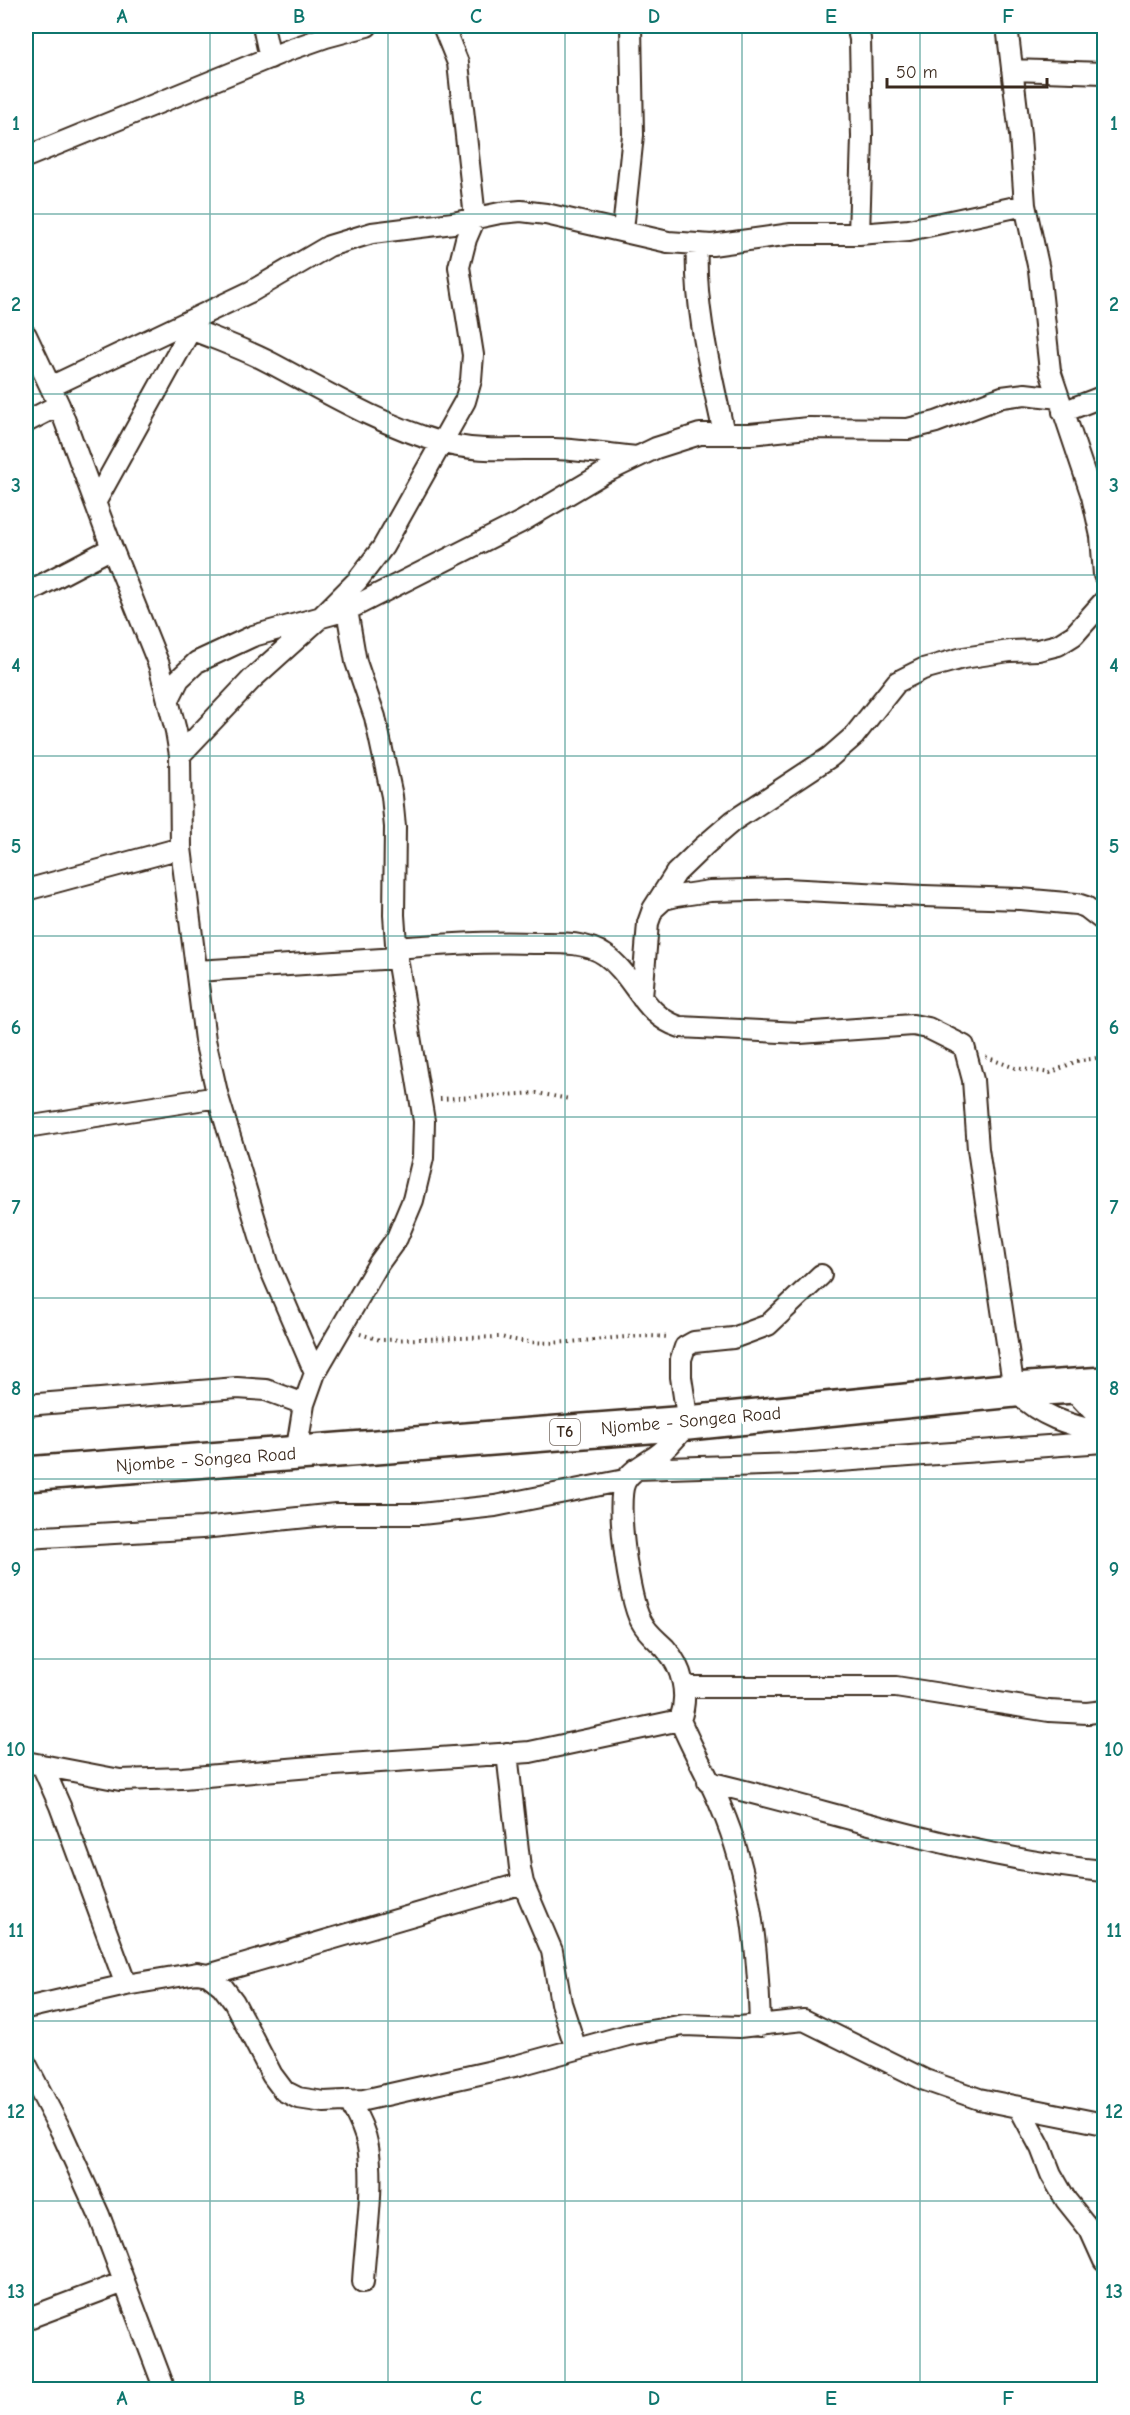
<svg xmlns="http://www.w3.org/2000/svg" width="1130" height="2415" viewBox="0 0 1130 2415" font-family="'Comic Neue',sans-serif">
<rect width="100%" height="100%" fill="#fff"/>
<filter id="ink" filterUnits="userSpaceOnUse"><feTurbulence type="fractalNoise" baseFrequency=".0167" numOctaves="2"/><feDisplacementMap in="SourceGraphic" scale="12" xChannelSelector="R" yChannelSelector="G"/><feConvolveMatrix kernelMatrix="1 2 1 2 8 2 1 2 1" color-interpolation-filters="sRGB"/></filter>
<g filter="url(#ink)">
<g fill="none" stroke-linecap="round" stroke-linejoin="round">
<defs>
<path id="minor" d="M 263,26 L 270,58
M 857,26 L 860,39 L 862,137 L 859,234
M 1007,26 L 1020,135 L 1025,205 L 1039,270 L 1050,371 L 1092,496 L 1101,536 L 1104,575
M 1012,70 L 1104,73
M 26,157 L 286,51 L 326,37 L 367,26
M 623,230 L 633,135 L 631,26
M 697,245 C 694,308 711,372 724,434
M 182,326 C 212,337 242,348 271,363 C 326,392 380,425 440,442 C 477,453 516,448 554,449 C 581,450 608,454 636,457
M 26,335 L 59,405 L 112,548 L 159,665 L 176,731 L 180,755 L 181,848 L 205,1040 L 218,1097 L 269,1266 L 315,1373
M 52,386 L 252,291 L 329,246 L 372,233 L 453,223 L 500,213 L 521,211 L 546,214 L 668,242 L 712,245 L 791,234 L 859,234 L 909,230 L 1025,205
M 1063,412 L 1104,396
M 26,422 L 59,405
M 96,501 L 191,329
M 26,593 L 112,548
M 168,701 L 179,679 L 197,662 L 253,636 L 347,610 L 521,522 L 604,473 L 656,448 L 700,434 L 750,434 L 808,428 L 908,429 L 936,422 L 1002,397 L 1025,394 L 1059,398
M 180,755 L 252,679 L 322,616 L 357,581 L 383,547 L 465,401 L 471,380 L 473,355 L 459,267 L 466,239 L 475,218 L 458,63 L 443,26
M 26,890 L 181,848
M 653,909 L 676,873 L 704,846 L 733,821 L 830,757 L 854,736 L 897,682 L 923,669 L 963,658 L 1010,651 L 1038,650 L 1058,645 L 1074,635 L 1104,601
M 396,948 C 442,944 487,941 534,943 C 557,943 585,941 605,955 C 635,976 643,1016 680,1027 L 800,1033 L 913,1025 L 928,1028 L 964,1046 L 973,1080 L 978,1149 L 1014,1390 C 1040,1417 1069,1425 1104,1433
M 197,971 L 397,958
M 642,998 L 648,923 L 653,909 L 664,899 L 676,896 L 710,891 L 785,889 L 923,896 L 1021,899 L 1077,904 L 1086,907 L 1104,921
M 26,1127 L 218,1097
M 1070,1387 L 1104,1423
M 26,1405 L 237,1388 L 266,1390 L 304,1404
M 296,1454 L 304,1404 L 315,1373 L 379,1263 L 397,1238 L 413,1200 L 423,1158 L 424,1121 L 397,958 L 394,915 L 395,827 L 392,796 L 375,717 L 356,662 L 347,610
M 636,1469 L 798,1464 L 1104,1442
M 26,1538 L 202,1528 L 336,1514 L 421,1514 L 495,1506 L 625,1480
M 684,1687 L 896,1687 L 1049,1711 L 1087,1713 L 1104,1711
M 507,1753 L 520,1868 L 523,1883 L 552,1951 L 561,2003 L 576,2049
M 26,1762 L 120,1780 L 183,1778 L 334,1765 L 530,1752 L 680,1720
M 42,1765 L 60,1806 L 126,1985
M 708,1782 C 840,1813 969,1858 1104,1871
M 208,1975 L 523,1883
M 26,2008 L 126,1985 L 197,1973 L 208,1975 L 222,1986 L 234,2002 L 272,2075 L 284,2091 L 298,2098 L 324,2102 L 364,2100 L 519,2065 L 628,2035 L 684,2025 L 739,2027 L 804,2020 L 925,2080 L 979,2099 L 1104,2124
M 760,2026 C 758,1951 751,1876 721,1807 C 709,1777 692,1750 680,1720 C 689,1695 683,1668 665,1648 C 656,1639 647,1633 641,1621 C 629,1601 615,1502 625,1482 C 631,1469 649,1462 660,1453 C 671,1445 679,1434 688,1423 L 681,1377 L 681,1359 L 685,1347 L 694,1342 L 733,1338 L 768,1325 L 821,1275
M 26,2064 L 61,2131 L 99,2215 L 165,2390
M 349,2100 C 357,2116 365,2130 368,2147 C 375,2186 365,2242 363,2282
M 1020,2109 L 1041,2148 L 1051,2174 L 1066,2200 L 1090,2230 L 1104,2261
M 26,2319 L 124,2282"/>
<path id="trunk" d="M 26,1474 L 688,1423 L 1014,1390 L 1104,1384"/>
</defs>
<use href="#minor" stroke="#3b2a1e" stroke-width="24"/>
<use href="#trunk" stroke="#3b2a1e" stroke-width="38"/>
<path stroke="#3b2a1e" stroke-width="4" stroke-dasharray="1.5 4.5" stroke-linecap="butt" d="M 986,1057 L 1015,1068 L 1050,1073 L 1077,1061 L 1104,1057
M 440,1099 L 537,1093 L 569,1099
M 360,1334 L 380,1340 L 501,1337 C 557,1352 612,1332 668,1337"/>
<use href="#minor" stroke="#fff" stroke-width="20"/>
<use href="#trunk" stroke="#fff" stroke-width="33"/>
</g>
</g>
<path fill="none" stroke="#0f766e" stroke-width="1.5" stroke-opacity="0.55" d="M 210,26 L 210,2390M 388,26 L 388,2390M 565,26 L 565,2390M 742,26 L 742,2390M 920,26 L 920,2390M 26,214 L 1104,214M 26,394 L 1104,394M 26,575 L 1104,575M 26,756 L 1104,756M 26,936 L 1104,936M 26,1117 L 1104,1117M 26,1298 L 1104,1298M 26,1479 L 1104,1479M 26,1659 L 1104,1659M 26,1840 L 1104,1840M 26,2021 L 1104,2021M 26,2201 L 1104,2201"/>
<g text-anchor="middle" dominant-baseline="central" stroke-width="6" stroke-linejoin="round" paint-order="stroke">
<rect fill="#fff" stroke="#766a62" stroke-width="1.5" x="550" y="1419" width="30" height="26" rx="4.5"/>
<g font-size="16" font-weight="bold" fill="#3b2a1e">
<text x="565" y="1432">T6</text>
</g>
<g font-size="18" fill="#3b2a1e" stroke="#fff">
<text transform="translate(691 1421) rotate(-5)">Njombe - Songea Road</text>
<text transform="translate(206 1460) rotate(-4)">Njombe - Songea Road</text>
</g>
</g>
<rect width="1130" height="2415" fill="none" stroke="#fff" stroke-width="66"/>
<path d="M887 78v9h160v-9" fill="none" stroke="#3b2a1e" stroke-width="3"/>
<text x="896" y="78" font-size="18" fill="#3b2a1e" stroke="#ffffff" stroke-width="4.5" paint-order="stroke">50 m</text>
<rect x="33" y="33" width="1064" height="2349" fill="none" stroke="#0f766e" stroke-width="2"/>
<g font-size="20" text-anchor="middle" font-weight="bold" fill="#0f766e">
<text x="122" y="23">A</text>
<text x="299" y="23">B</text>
<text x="476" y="23">C</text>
<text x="654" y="23">D</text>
<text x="831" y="23">E</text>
<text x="1008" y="23">F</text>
<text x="16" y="130">1</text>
<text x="1114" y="130">1</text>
<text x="16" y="311">2</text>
<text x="1114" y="311">2</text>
<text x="16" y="492">3</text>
<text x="1114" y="492">3</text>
<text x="16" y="672">4</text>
<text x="1114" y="672">4</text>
<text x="16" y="853">5</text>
<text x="1114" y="853">5</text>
<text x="16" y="1034">6</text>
<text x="1114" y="1034">6</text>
<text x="16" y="1214">7</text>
<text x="1114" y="1214">7</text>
<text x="16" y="1395">8</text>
<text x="1114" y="1395">8</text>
<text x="16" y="1576">9</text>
<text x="1114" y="1576">9</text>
<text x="16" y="1756">10</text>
<text x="1114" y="1756">10</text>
<text x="16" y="1937">11</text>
<text x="1114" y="1937">11</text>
<text x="16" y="2118">12</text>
<text x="1114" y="2118">12</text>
<text x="16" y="2298">13</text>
<text x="1114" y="2298">13</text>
<text x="122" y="2405">A</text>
<text x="299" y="2405">B</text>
<text x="476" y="2405">C</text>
<text x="654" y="2405">D</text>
<text x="831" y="2405">E</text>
<text x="1008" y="2405">F</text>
</g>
</svg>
